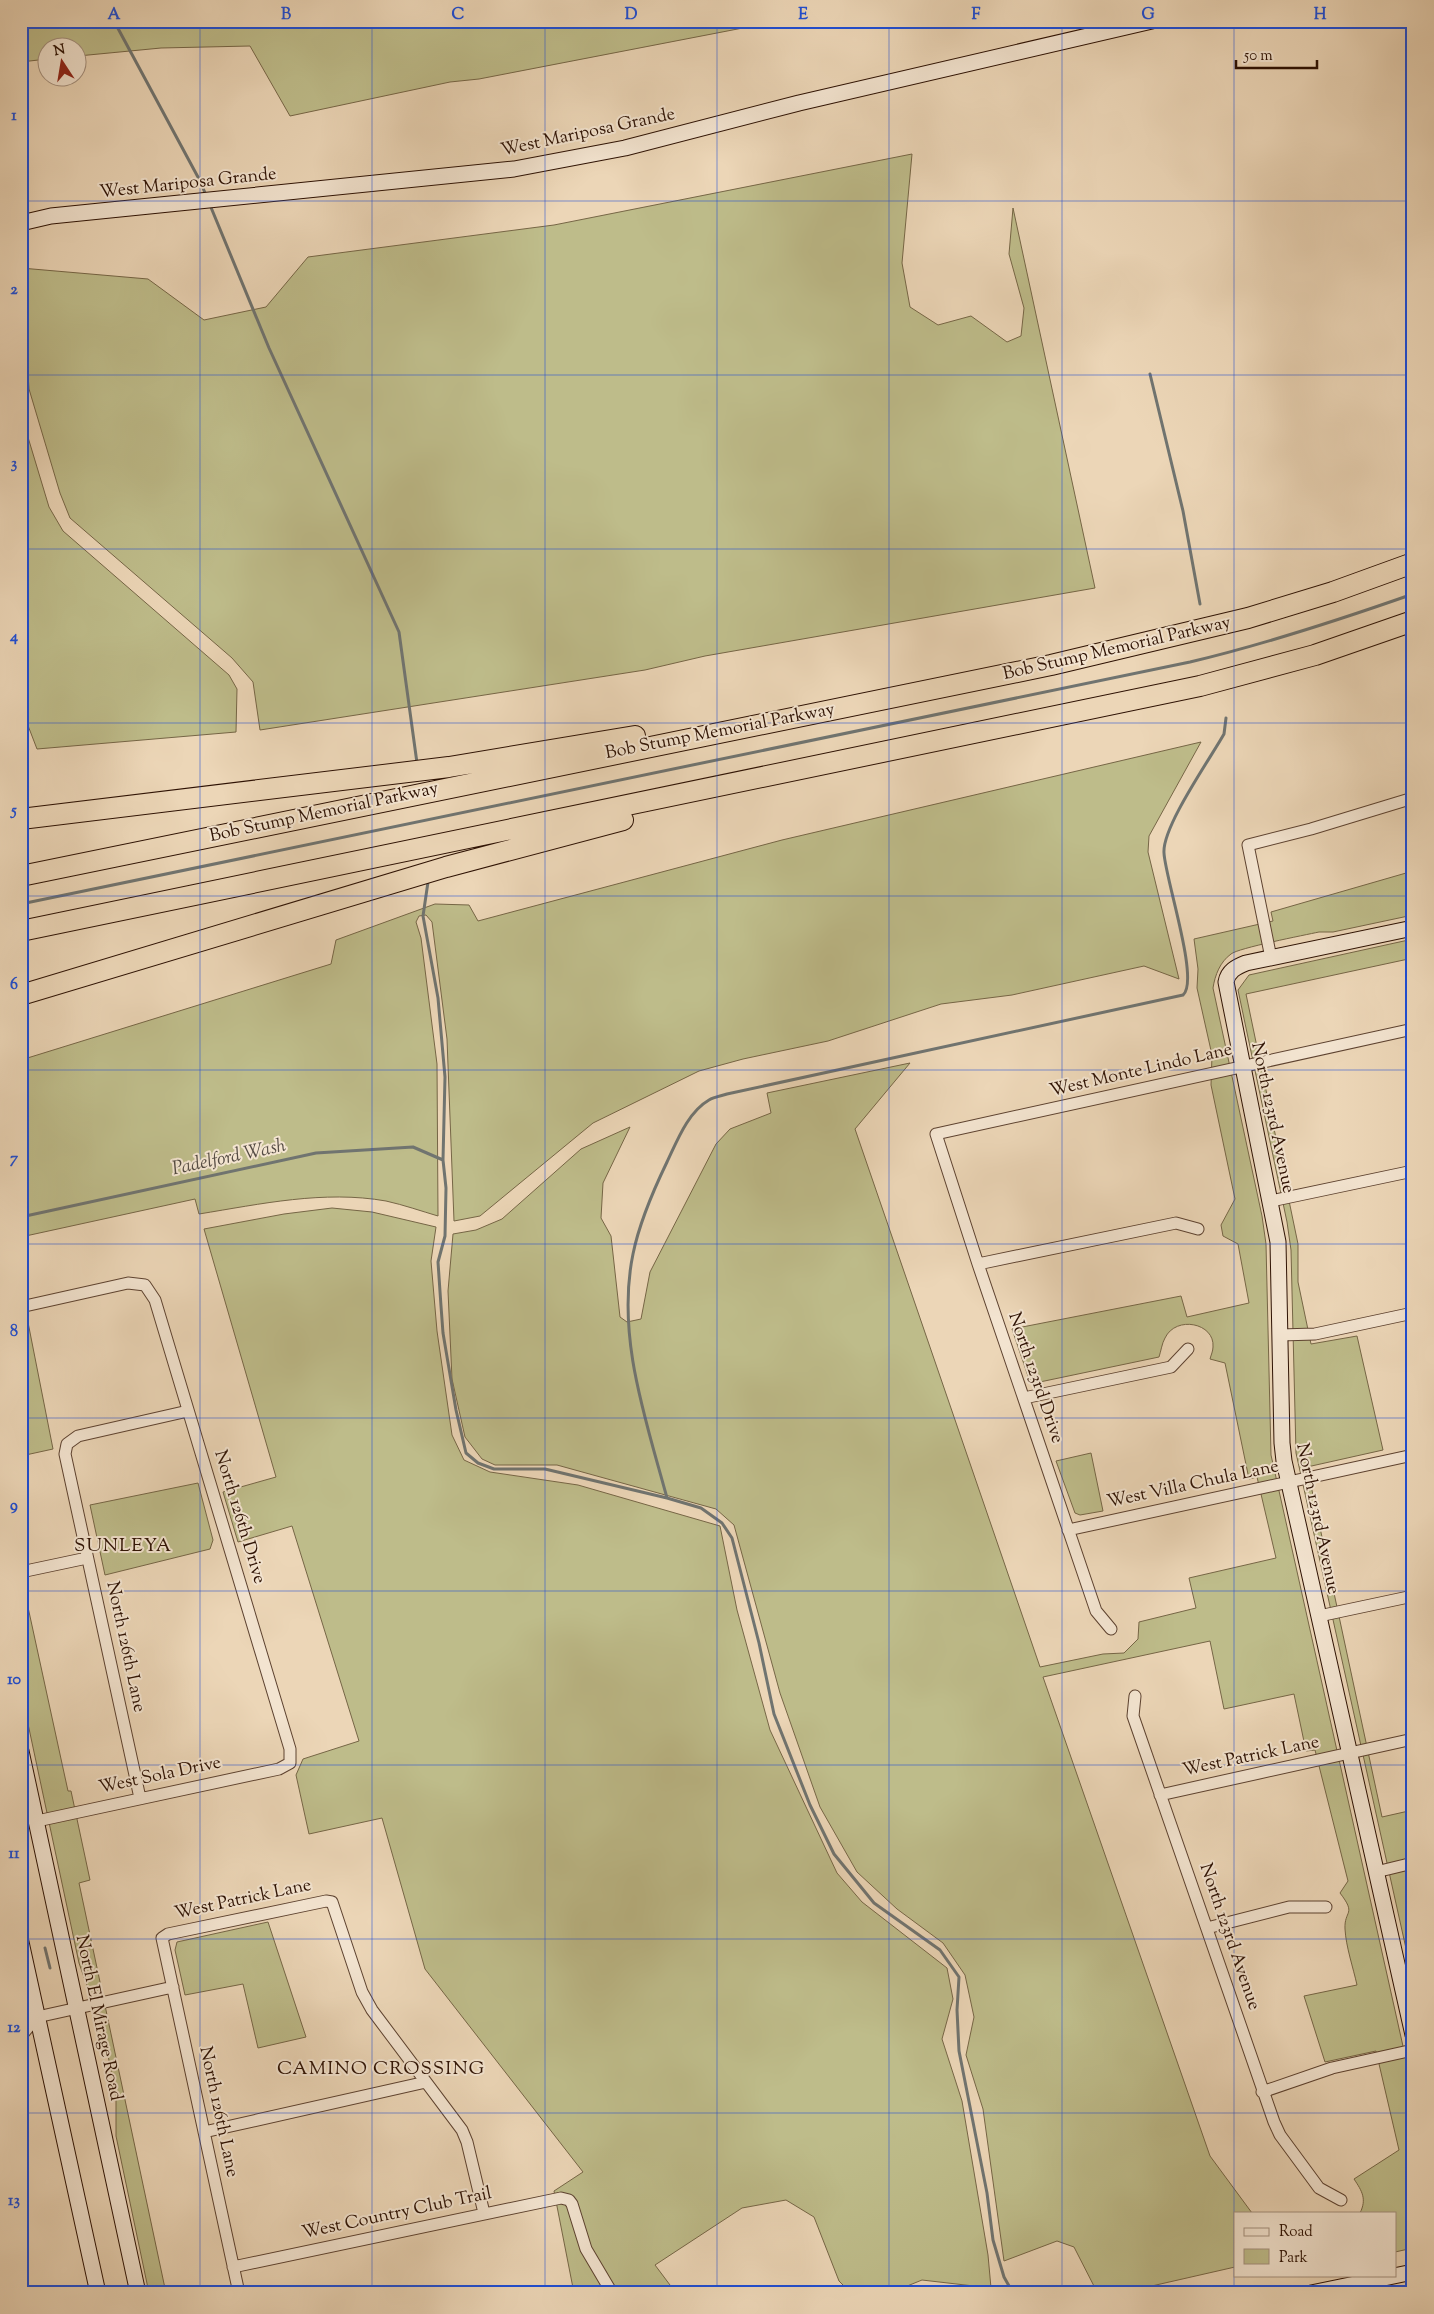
<svg xmlns="http://www.w3.org/2000/svg" width="1434" height="2314" viewBox="0 0 1434 2314" font-family="'Sorts Mill Goudy',serif">
<rect width="100%" height="100%" fill="#ecd6b7"/>
<filter id="stains"><feTurbulence type="fractalNoise" baseFrequency=".004" numOctaves="4"/><feColorMatrix values="0 0 0 0 .2 0 0 0 0 .09 0 0 0 0 .02 0 0 0 .5 -.17"/></filter>
<radialGradient id="worn" r=".72"><stop offset=".6" stop-color="#630" stop-opacity="0"/><stop offset="1" stop-color="#630" stop-opacity=".3"/></radialGradient>
<path fill="#bebc8a" stroke="#766646" d="M 21,21 L 779,21 L 479,79 L 450,82 L 290,116 L 250,46 L 161,48 L 78,56 L 78,48 L 48,48 L 47,59 L 21,62 Z
M 912,154 L 902,263 L 910,307 L 938,325 L 971,316 L 1007,342 L 1021,336 L 1024,308 L 1009,254 L 1013,208 L 1095,588 L 705,656 L 645,670 L 260,730 L 253,682 L 232,658 L 70,518 L 60,493 L 29,389 L 21,268 L 148,279 L 204,320 L 266,307 L 308,257 L 554,225 Z
M 21,414 L 49,507 L 63,531 L 229,675 L 237,689 L 236,732 L 37,749 L 22,710 L 21,701 Z
M 1201,742 L 1149,836 L 1148,852 L 1179,979 L 1144,966 L 1012,995 L 941,1004 L 828,1041 L 743,1059 L 699,1071 L 593,1123 L 480,1216 L 454,1221 L 447,1039 L 432,922 L 426,915 L 419,916 L 416,922 L 421,938 L 437,1064 L 438,1216 C 421,1211 404,1205 386,1201 C 324,1190 261,1204 199,1214 L 195,1199 L 21,1237 L 21,1060 L 331,964 L 336,940 L 435,904 L 469,905 L 478,921 L 782,840 Z
M 1413,871 L 1413,915 L 1333,932 L 1319,932 C 1305,935 1238,948 1231,954 C 1220,962 1215,975 1213,988 L 1262,1216 L 1266,1244 L 1271,1455 L 1413,2091 L 1413,2248 L 1395,2252 L 1395,2213 L 1360,2213 C 1367,2199 1362,2191 1354,2179 L 1399,2150 L 1376,2051 L 1325,2062 L 1304,1996 L 1357,1985 C 1353,1967 1346,1947 1345,1929 C 1344,1910 1357,1915 1340,1893 L 1348,1881 L 1315,1750 L 1306,1751 L 1294,1694 L 1224,1709 L 1210,1641 L 1043,1677 L 1210,2156 L 1252,2213 L 1235,2213 L 1235,2267 L 1121,2293 L 1105,2293 L 1096,2290 L 1074,2247 L 1057,2241 L 1004,2261 L 983,2109 L 966,2055 L 974,2017 L 965,1975 L 943,1943 L 897,1909 L 857,1872 L 820,1807 L 780,1693 L 734,1525 L 716,1509 L 557,1465 L 495,1465 L 482,1459 L 465,1437 L 452,1379 L 448,1291 L 453,1234 L 476,1230 L 502,1219 L 581,1149 L 630,1127 L 603,1183 L 601,1218 L 611,1236 L 620,1317 L 627,1322 L 641,1319 L 650,1272 L 716,1144 L 730,1129 L 771,1113 L 767,1093 L 910,1063 L 855,1129 L 1040,1667 L 1103,1654 L 1124,1653 L 1138,1639 L 1139,1622 L 1196,1608 L 1189,1578 L 1276,1558 L 1257,1477 L 1249,1479 L 1225,1363 L 1210,1359 C 1211,1355 1213,1351 1213,1347 C 1215,1323 1176,1315 1165,1338 C 1162,1343 1161,1351 1159,1357 L 1035,1383 L 1029,1379 L 1012,1329 L 1181,1296 L 1187,1317 L 1249,1303 L 1238,1244 L 1223,1236 L 1221,1225 L 1235,1199 L 1211,1085 L 1212,1055 L 1197,988 L 1198,969 L 1194,939 L 1273,921 L 1271,912 Z
M 1413,939 L 1413,958 L 1246,994 L 1298,1244 L 1298,1282 L 1311,1344 L 1357,1336 L 1383,1450 L 1307,1467 L 1382,1817 L 1413,1810 L 1413,1980 L 1296,1453 L 1291,1250 L 1287,1222 L 1238,990 L 1249,975 Z
M 332,1208 L 372,1212 L 436,1227 L 431,1261 L 437,1331 L 452,1435 L 464,1460 L 490,1472 L 578,1485 L 720,1526 L 737,1610 L 770,1730 L 837,1873 L 862,1902 L 947,1968 L 953,1999 L 942,2039 L 962,2101 L 988,2255 L 991,2288 L 922,2280 L 890,2293 L 851,2293 L 839,2281 L 814,2217 L 786,2200 L 742,2208 L 655,2265 L 676,2293 L 574,2293 L 554,2191 L 583,2172 L 425,1969 L 382,1818 L 309,1834 L 296,1775 L 303,1759 L 359,1741 L 292,1526 L 238,1542 L 223,1492 L 276,1477 L 204,1229 L 284,1214 Z
M 21,1297 L 23,1297 L 53,1449 L 21,1456 Z
M 1091,1453 L 1103,1511 L 1080,1515 L 1075,1513 L 1056,1461 Z
M 198,1483 L 213,1540 L 210,1549 L 105,1575 L 90,1505 Z
M 21,1575 L 68,1791 L 71,1791 L 90,1880 L 79,1883 L 166,2293 L 149,2293 L 116,2136 L 116,2095 L 103,2031 L 79,1963 L 21,1691 Z
M 268,1922 L 306,2037 L 258,2048 L 243,1984 L 185,1995 L 175,1950 L 177,1942 Z"/>
<g fill="none" stroke-linecap="round" stroke-linejoin="round">
<path stroke="#707470" stroke-width="3" d="M 114,21 L 199,179 L 206,195
M 210,205 L 269,348 L 399,632 L 417,763
M 1150,374 L 1183,511 L 1200,604
M 428,882 L 423,916 L 438,998 L 445,1077 L 443,1160 L 446,1188 L 445,1236 L 438,1262 L 441,1306 L 443,1333 L 456,1410 L 466,1453 L 478,1463 L 494,1469 L 545,1469 L 667,1498 L 701,1508 L 722,1523 L 732,1538 L 759,1643 L 774,1714 L 810,1805 L 834,1854 L 874,1903 L 940,1950 L 959,1977 L 957,2010 L 959,2051 L 987,2193 L 993,2240 L 1004,2277 L 1013,2293
M 21,904 L 1190,662 C 1266,644 1339,620 1413,594
M 21,1217 L 316,1153 L 413,1147 L 443,1160
M 667,1498 C 646,1420 616,1336 633,1254 C 639,1224 654,1189 667,1162 C 677,1141 688,1112 709,1100 C 714,1097 721,1096 727,1094 L 1183,995 C 1200,981 1165,878 1164,853 C 1162,827 1210,759 1224,734 L 1226,718
M 45,1948 L 50,1968"/>
<defs>
<path id="street" d="M 1271,958 L 1248,845 L 1311,829 L 1413,798
M 1271,1201 L 1413,1171
M 978,1264 L 1176,1223 L 1198,1229
M 21,1309 L 25,1306 L 128,1283 L 145,1285 L 155,1300 L 290,1749 L 290,1763 L 279,1769 L 37,1821
M 1280,1335 L 1315,1334 L 1413,1313
M 1024,1398 L 1171,1367 L 1188,1349
M 1068,1530 L 1413,1455
M 21,1572 L 87,1558
M 1319,1616 L 1413,1596
M 1111,1629 L 1096,1611 L 978,1264 L 936,1134 L 1413,1029
M 1135,1696 L 1133,1716 L 1274,2122 L 1280,2135 L 1319,2188 L 1341,2200
M 1160,1795 L 1413,1739
M 140,1798 L 65,1454 L 67,1444 L 78,1436 L 188,1411
M 1376,1872 L 1413,1863
M 1207,1928 L 1289,1907 L 1326,1907
M 21,2010 L 37,2017 L 173,1987
M 21,2036 L 37,2017
M 1262,2092 L 1332,2068 L 1413,2050
M 204,2132 L 426,2082
M 233,2267 L 561,2198 L 569,2200 L 572,2204 L 586,2249 L 612,2293
M 239,2293 L 162,1938 L 168,1934 L 326,1901 L 332,1902 L 362,1992 L 372,2010 L 462,2130 L 467,2142 L 484,2213"/>
<path id="secondary" d="M 21,223 L 51,216 L 514,169 L 625,148 L 799,103 L 1152,21
M 1413,928 L 1246,963 C 1236,967 1228,971 1226,982 L 1278,1242 L 1282,1443 L 1284,1461 L 1413,2035
M 21,1751 L 138,2293
M 21,1942 L 98,2293
M 1311,2293 L 1413,2272"/>
<path id="highway" d="M 21,819 L 449,767 L 635,736
M 21,876 L 1051,665 L 1248,618 L 1333,592 L 1413,563
M 21,931 L 1200,686 L 1315,655 L 1413,621
M 21,995 L 446,867 L 623,820"/>
</defs>
<use href="#street" stroke="#5d4230" stroke-width="13"/>
<use href="#secondary" stroke="#2d1103" stroke-width="17"/>
<use href="#highway" stroke="#2d1103" stroke-width="22"/>
<use href="#street" stroke="#f3e4d0" stroke-width="11"/>
<use href="#secondary" stroke="#f3e4d0" stroke-width="15"/>
<use href="#highway" stroke="#ecd6b7" stroke-width="20"/>
</g>
<path fill="none" stroke="#1d4ed8" stroke-width="1" stroke-opacity="0.55" d="M 200,21 L 200,2293M 372,21 L 372,2293M 545,21 L 545,2293M 717,21 L 717,2293M 889,21 L 889,2293M 1062,21 L 1062,2293M 1234,21 L 1234,2293M 21,201 L 1413,201M 21,375 L 1413,375M 21,549 L 1413,549M 21,723 L 1413,723M 21,896 L 1413,896M 21,1070 L 1413,1070M 21,1244 L 1413,1244M 21,1418 L 1413,1418M 21,1591 L 1413,1591M 21,1765 L 1413,1765M 21,1939 L 1413,1939M 21,2113 L 1413,2113"/>
<g text-anchor="middle" dominant-baseline="central" stroke-width="4" stroke-linejoin="round" paint-order="stroke">
<g font-size="18" fill="#2d1103" stroke="#f3e4d0">
<text transform="translate(588 133) rotate(-12)">West Mariposa Grande</text>
<text transform="translate(188 184) rotate(-6)">West Mariposa Grande</text>
<text transform="translate(1117 649) rotate(-13)">Bob Stump Memorial Parkway</text>
<text transform="translate(720 732) rotate(-11)">Bob Stump Memorial Parkway</text>
<text transform="translate(324 813) rotate(-12)">Bob Stump Memorial Parkway</text>
<text transform="translate(1141 1071) rotate(-13)">West Monte Lindo Lane</text>
<text transform="translate(1272 1118) rotate(78)">North 123rd Avenue</text>
<text transform="translate(1035 1378) rotate(71)">North 123rd Drive</text>
<text transform="translate(1193 1485) rotate(-12)">West Villa Chula Lane</text>
<text transform="translate(239 1517) rotate(73)">North 126th Drive</text>
<text transform="translate(1317 1519) rotate(78)">North 123rd Avenue</text>
<text transform="translate(125 1647) rotate(78)">North 126th Lane</text>
<text transform="translate(1251 1757) rotate(-12)">West Patrick Lane</text>
<text transform="translate(160 1776) rotate(-12)">West Sola Drive</text>
<text transform="translate(243 1900) rotate(-12)">West Patrick Lane</text>
<text transform="translate(1229 1937) rotate(71)">North 123rd Avenue</text>
<text transform="translate(98 2018) rotate(78)">North El Mirage Road</text>
<text transform="translate(218 2112) rotate(78)">North 126th Lane</text>
<text transform="translate(397 2214) rotate(-12)">West Country Club Trail</text>
</g>
<g font-size="19" font-style="italic" fill="#544b43" stroke="#f3e4d0">
<text transform="translate(229 1158) rotate(-12)">Padelford Wash</text>
</g>
<g font-size="19" letter-spacing="1" fill="#2d1103" stroke="#f3e4d0">
<text x="123" y="1546">SUNLEYA</text>
<text x="381" y="2069">CAMINO CROSSING</text>
</g>
</g>
<rect width="1434" height="2314" fill="none" stroke="#ecd6b7" stroke-width="55"/>
<rect x="1234" y="2212" width="162" height="65" fill="#f3e4d0" stroke="#a4907e"/>
<rect x="1244" y="2228" width="25" height="8" fill="#f3e4d0" stroke="#a4907e"/>
<text x="1279" y="2236" font-size="15" fill="#2d1103">Road</text>
<rect x="1244" y="2249" width="25" height="15" fill="#bebc8a" stroke="#a4907e"/>
<text x="1279" y="2262" font-size="15" fill="#2d1103">Park</text>
<g transform="translate(62 62) rotate(348)"><circle r="24" fill="#f3e4d0" stroke="#a4907e"/>
<path d="M0-4L9 19L0 12L-9 19Z" fill="#8f2418"/>
<text y="-8" font-size="14" font-weight="bold" text-anchor="middle" fill="#2d1103">N</text>
</g>
<path d="M1236 60v8h81v-8" fill="none" stroke="#2d1103" stroke-width="2.5"/>
<text x="1244" y="60" font-size="15" fill="#2d1103" stroke="#f3e4d0" stroke-width="4" paint-order="stroke">50 m</text>
<rect x="28" y="28" width="1378" height="2258" fill="none" stroke="#1d4ed8" stroke-width="2"/>
<g font-size="16" text-anchor="middle" font-weight="bold" fill="#1d4ed8">
<text x="114" y="19">A</text>
<text x="286" y="19">B</text>
<text x="458" y="19">C</text>
<text x="631" y="19">D</text>
<text x="803" y="19">E</text>
<text x="976" y="19">F</text>
<text x="1148" y="19">G</text>
<text x="1320" y="19">H</text>
<text x="14" y="120">1</text>
<text x="14" y="294">2</text>
<text x="14" y="468">3</text>
<text x="14" y="641">4</text>
<text x="14" y="815">5</text>
<text x="14" y="989">6</text>
<text x="14" y="1163">7</text>
<text x="14" y="1336">8</text>
<text x="14" y="1510">9</text>
<text x="14" y="1684">10</text>
<text x="14" y="1858">11</text>
<text x="14" y="2032">12</text>
<text x="14" y="2205">13</text>
</g>
<rect width="100%" height="100%" filter="url(#stains)"/>
<rect width="100%" height="100%" fill="url(#worn)"/>
</svg>
